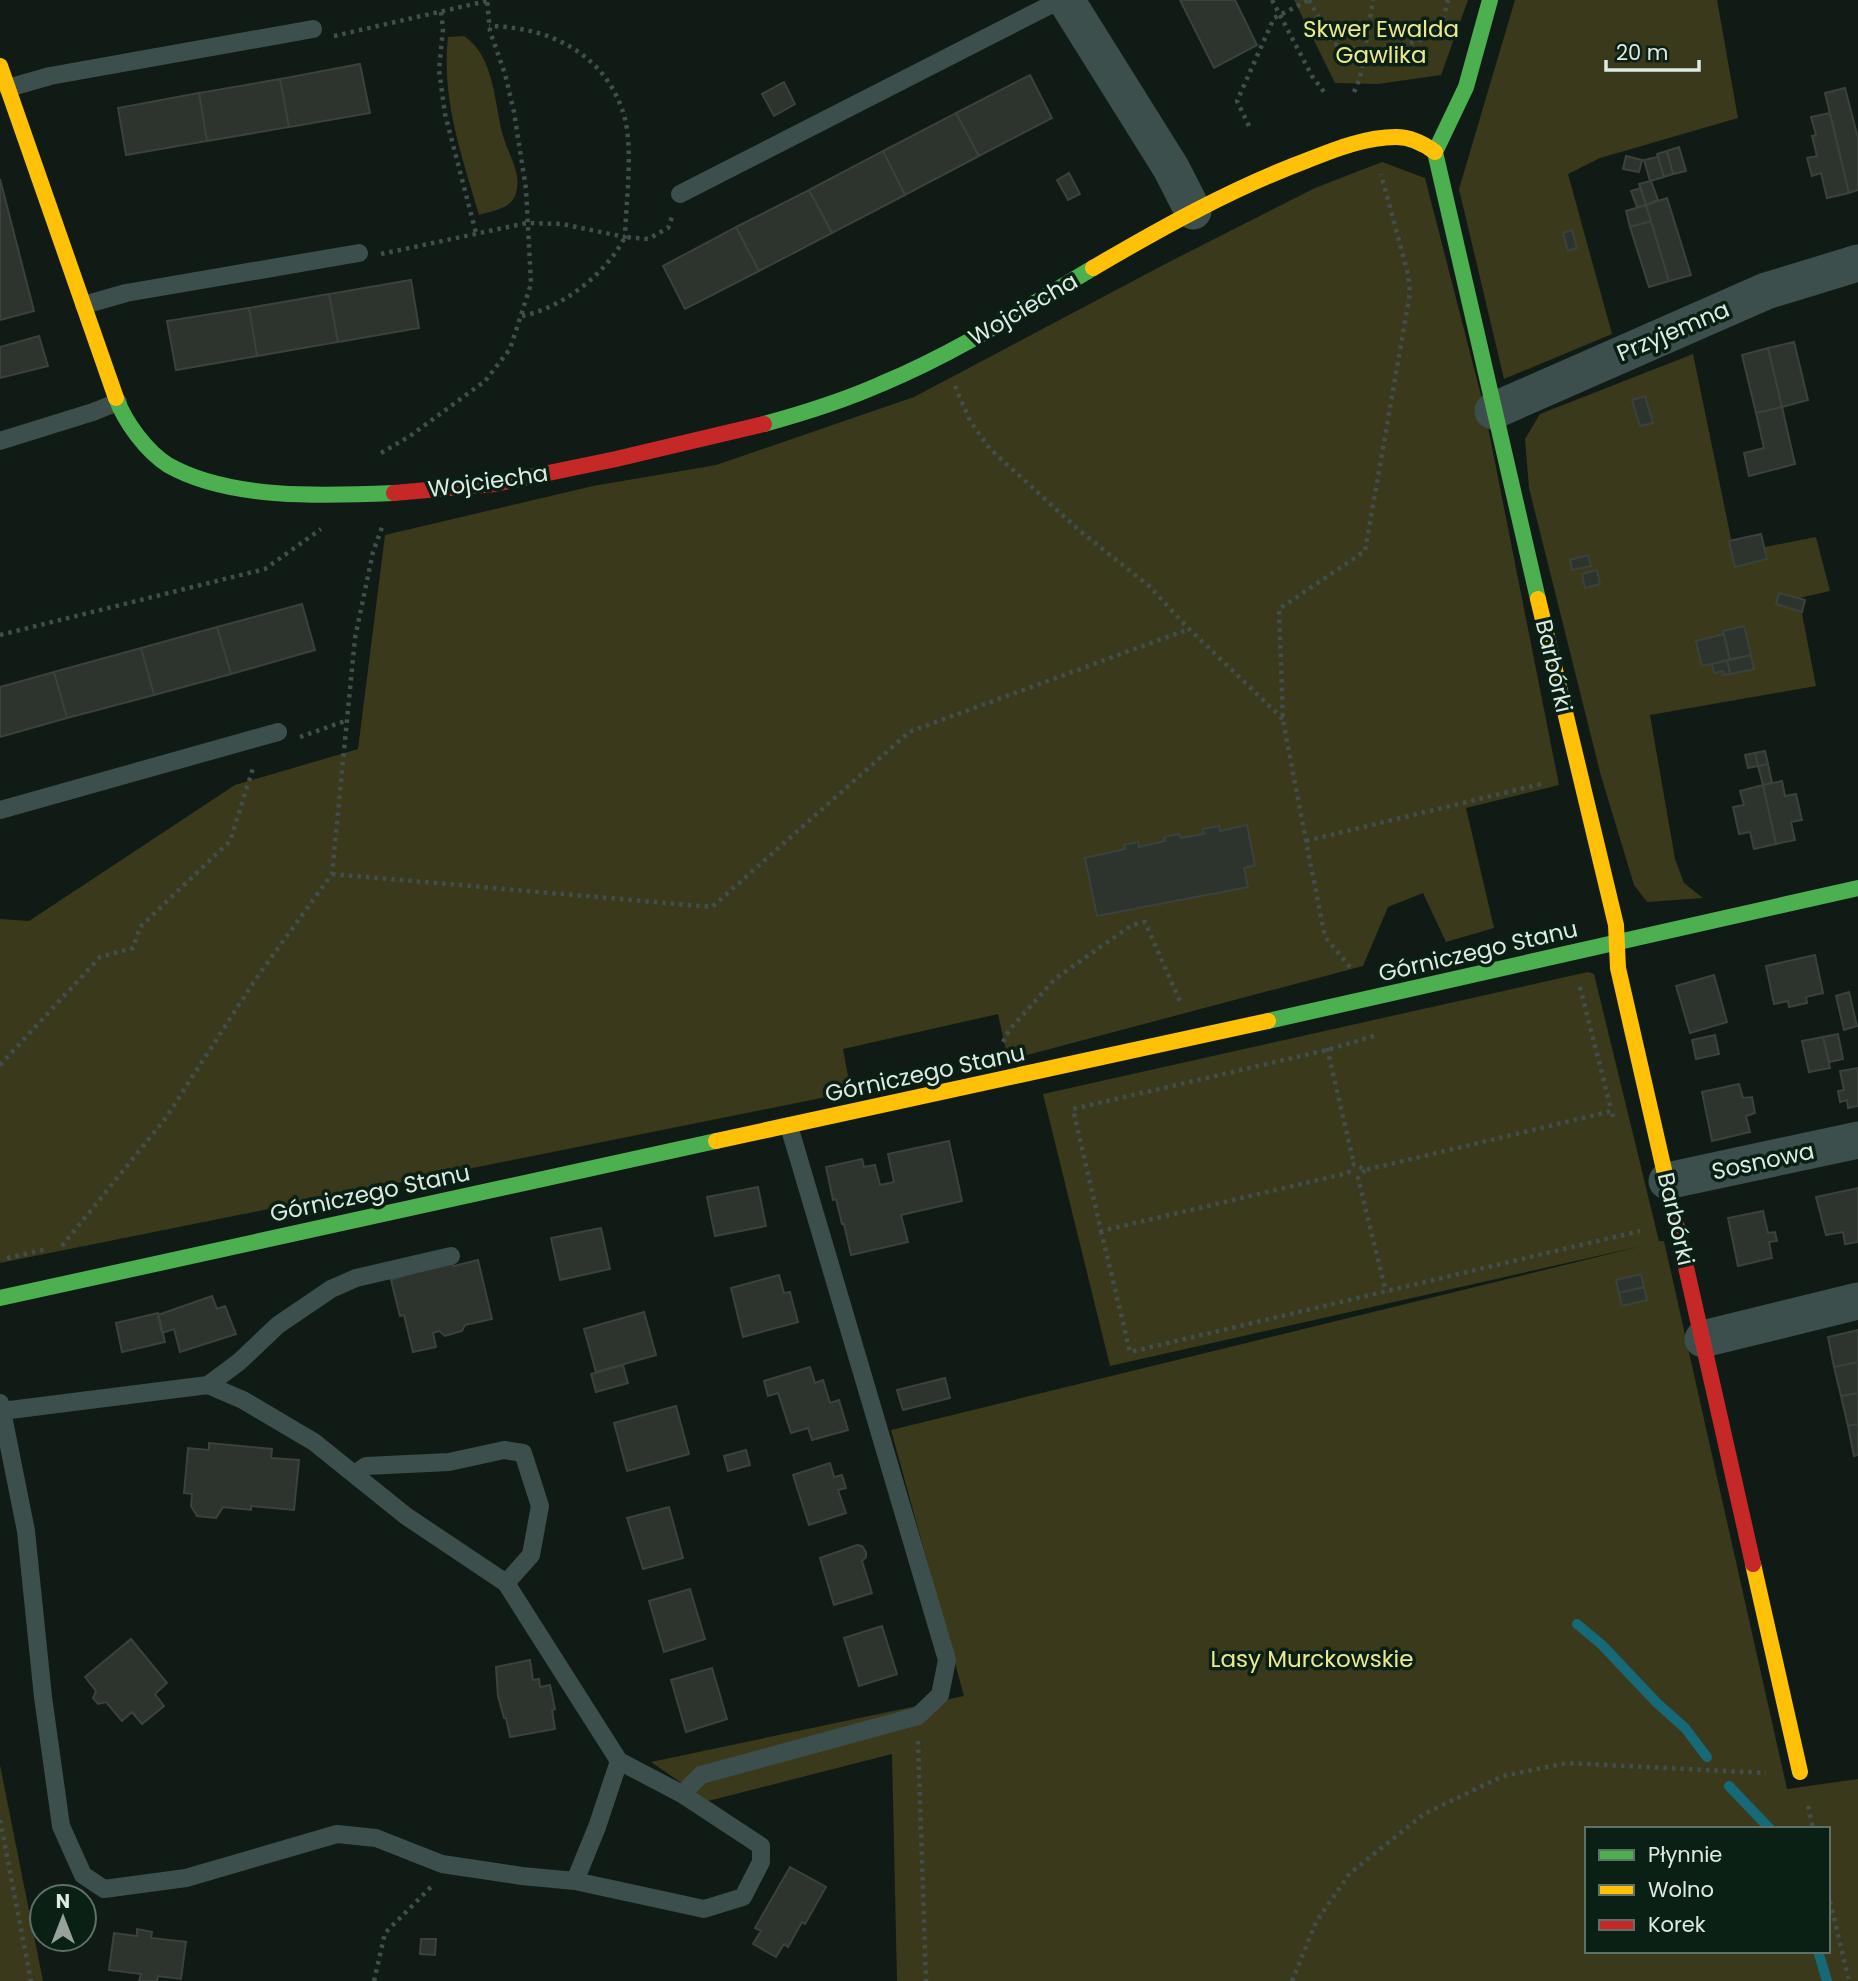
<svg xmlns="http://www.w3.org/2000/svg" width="1858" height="1981" viewBox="0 0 1858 1981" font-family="Poppins,sans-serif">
<rect width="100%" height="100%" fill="#101b15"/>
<path fill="#3a391b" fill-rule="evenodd" d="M 1294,0 L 1468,0 L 1441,75 L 1378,84 L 1335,83 Z
M 1515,0 L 1717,0 L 1738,118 L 1600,158 L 1568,174 L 1612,334 L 1504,379 L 1459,189 Z
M 464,36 C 496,57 494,107 504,139 C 510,158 523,176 515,196 C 510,209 491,211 479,215 C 462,156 441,99 448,37 Z
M 1382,162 L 1425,178 L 1484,407 L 1559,785 L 1466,808 L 1494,928 L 1446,942 L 1423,893 L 1388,907 L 1363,966 L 1008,1060 L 998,1014 L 843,1049 L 851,1092 L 0,1263 L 0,919 L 29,921 L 235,785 L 358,749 L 385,535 L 593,486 L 716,465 L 914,397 L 1169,262 L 1315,188 Z
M 1693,354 L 1734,553 L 1816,537 L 1830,591 L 1799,598 L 1816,686 L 1650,715 L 1675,859 L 1684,883 L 1703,898 L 1647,902 L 1634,885 L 1601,776 L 1529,488 L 1525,439 L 1540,414 Z
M 1588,972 L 1594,974 L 1659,1241 L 1664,1241 L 1787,1789 L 1858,1779 L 1858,1981 L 897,1981 L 892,1754 L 708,1801 L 651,1762 L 964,1696 L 891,1430 L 1642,1246 L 1110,1366 L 1043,1094 ZM 1587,1829 L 1828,1829 L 1828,1951 L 1587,1951 Z
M 0,1765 L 43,1981 L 0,1981 Z"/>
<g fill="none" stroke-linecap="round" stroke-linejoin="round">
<path stroke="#166a78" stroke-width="10" d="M 1577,1624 L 1602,1645 L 1657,1703 L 1685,1728 L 1707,1757
M 1729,1786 L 1770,1829
M 1818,1951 L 1827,1981"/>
</g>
<path fill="#2c342d" stroke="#3b423c" stroke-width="2" d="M 1180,0 L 1235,0 L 1257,45 L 1214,68 Z
M 360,64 L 370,113 L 289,127 L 280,79 Z
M 1030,75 L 1052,118 L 979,156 L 956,113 Z
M 280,79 L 289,127 L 207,141 L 199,93 Z
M 784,82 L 795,104 L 774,116 L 762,94 Z
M 1845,88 L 1858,138 L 1858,190 L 1849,193 L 1825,93 Z
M 199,93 L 207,141 L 126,155 L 118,108 Z
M 956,113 L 979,156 L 905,195 L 883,151 Z
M 1830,113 L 1849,193 L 1827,198 L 1821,173 L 1812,176 L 1807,158 L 1817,156 L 1812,136 L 1816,135 L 1811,117 Z
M 1679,147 L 1686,171 L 1673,174 L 1667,151 Z
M 883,151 L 905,195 L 832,233 L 809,190 Z
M 1667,151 L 1673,174 L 1664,177 L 1657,154 Z
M 1626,156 L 1642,160 L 1639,172 L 1623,169 Z
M 1658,157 L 1664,177 L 1650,181 L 1644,160 Z
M 1069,173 L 1080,194 L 1068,200 L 1057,180 Z
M 0,179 L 34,311 L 0,320 Z
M 1651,181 L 1658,200 L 1646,205 L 1639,184 Z
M 1641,188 L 1646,205 L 1637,207 L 1631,191 Z
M 809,190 L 832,233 L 759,271 L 736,227 Z
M 1667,198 L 1691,275 L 1669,281 L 1646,205 Z
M 1646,205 L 1651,221 L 1630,227 L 1626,211 Z
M 1651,221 L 1669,281 L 1649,287 L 1630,227 Z
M 736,227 L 759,271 L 685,309 L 663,266 Z
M 1572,230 L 1577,248 L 1568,251 L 1563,233 Z
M 411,280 L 419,328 L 338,342 L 329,294 Z
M 329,294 L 338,342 L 257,356 L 249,308 Z
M 249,308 L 257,356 L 176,370 L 167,321 Z
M 39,336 L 48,366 L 0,378 L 0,347 Z
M 1794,342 L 1808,400 L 1782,407 L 1768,348 Z
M 1768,348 L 1782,407 L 1756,413 L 1742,355 Z
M 1645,396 L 1653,423 L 1640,426 L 1632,400 Z
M 1782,407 L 1795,464 L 1749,476 L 1744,453 L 1764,448 L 1756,413 Z
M 1761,534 L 1767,559 L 1735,567 L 1729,541 Z
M 1588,555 L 1591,566 L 1572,570 L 1570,560 Z
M 1597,570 L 1600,584 L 1585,588 L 1582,574 Z
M 1779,593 L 1805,600 L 1802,612 L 1776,604 Z
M 302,604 L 315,650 L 231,674 L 217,627 Z
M 1744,626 L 1751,655 L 1730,660 L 1723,631 Z
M 217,627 L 231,674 L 154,695 L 141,648 Z
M 1724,634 L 1730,660 L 1702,666 L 1696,641 Z
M 141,648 L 154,695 L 67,718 L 54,672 Z
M 1751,655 L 1754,669 L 1730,674 L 1727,660 Z
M 1727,660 L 1730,674 L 1724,675 L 1723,671 L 1714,673 L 1712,664 Z
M 54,672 L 67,718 L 0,737 L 0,687 Z
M 1765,751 L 1768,764 L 1758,766 L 1755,753 Z
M 1755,753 L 1758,766 L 1748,768 L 1745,755 Z
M 1768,764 L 1772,783 L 1763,785 L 1758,766 Z
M 1782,781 L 1785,796 L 1796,794 L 1802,820 L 1791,822 L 1795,840 L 1776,844 L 1763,785 Z
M 1763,785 L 1776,844 L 1754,849 L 1750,832 L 1739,834 L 1733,807 L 1744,805 L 1740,791 Z
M 1247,825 L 1255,865 L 1244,868 L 1248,887 L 1097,916 L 1085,858 L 1125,849 L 1124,845 L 1138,842 L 1139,847 L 1165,841 L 1164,837 L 1179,834 L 1181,838 L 1204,834 L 1203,829 L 1219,826 L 1220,831 Z
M 1815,955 L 1823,993 L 1806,997 L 1807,1003 L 1789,1007 L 1788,1001 L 1774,1004 L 1766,966 Z
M 1714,975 L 1727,1022 L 1690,1033 L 1676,986 Z
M 1849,992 L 1857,1026 L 1844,1030 L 1836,996 Z
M 1838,1034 L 1843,1059 L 1829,1062 L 1823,1037 Z
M 1715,1035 L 1719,1054 L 1696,1059 L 1692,1040 Z
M 1823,1037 L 1830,1068 L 1809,1072 L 1802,1041 Z
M 1858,1068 L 1858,1106 L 1848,1108 L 1847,1100 L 1840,1102 L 1838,1091 L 1844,1090 L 1840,1071 Z
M 1739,1084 L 1743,1098 L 1752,1097 L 1755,1113 L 1746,1116 L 1750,1132 L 1712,1141 L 1702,1092 Z
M 949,1141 L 962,1201 L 901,1215 L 908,1242 L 851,1255 L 844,1224 L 842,1224 L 836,1199 L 833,1200 L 826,1167 L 862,1159 L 864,1167 L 875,1165 L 880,1185 L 894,1182 L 888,1154 Z
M 758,1187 L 766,1226 L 715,1236 L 707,1197 Z
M 1858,1188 L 1858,1242 L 1845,1244 L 1843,1232 L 1826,1235 L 1816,1197 Z
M 1763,1211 L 1768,1233 L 1775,1232 L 1777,1241 L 1769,1242 L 1772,1258 L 1738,1266 L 1728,1218 Z
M 601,1228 L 610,1269 L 560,1280 L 551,1238 Z
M 478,1260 L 492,1319 L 465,1325 L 462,1331 L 445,1336 L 439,1331 L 433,1333 L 436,1347 L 413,1352 L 404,1315 L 400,1316 L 391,1280 L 448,1261 L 454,1266 Z
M 1641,1274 L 1644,1287 L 1619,1293 L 1616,1280 Z
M 779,1275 L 784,1293 L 790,1292 L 798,1322 L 743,1337 L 731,1288 Z
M 1644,1287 L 1647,1300 L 1622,1306 L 1619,1293 Z
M 212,1296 L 217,1309 L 225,1306 L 236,1334 L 180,1352 L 174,1329 L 162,1333 L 158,1315 Z
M 644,1312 L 656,1355 L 596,1372 L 584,1329 Z
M 158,1313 L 165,1342 L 122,1352 L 116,1323 Z
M 1858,1330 L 1858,1362 L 1834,1367 L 1828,1337 Z
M 1858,1362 L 1858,1393 L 1841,1396 L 1834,1367 Z
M 623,1365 L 628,1383 L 596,1392 L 591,1374 Z
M 810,1367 L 815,1383 L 823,1380 L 830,1403 L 839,1400 L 848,1430 L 812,1440 L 808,1428 L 791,1433 L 778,1393 L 768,1396 L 764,1381 Z
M 945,1378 L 950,1398 L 903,1410 L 897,1390 Z
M 1858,1393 L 1858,1424 L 1848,1426 L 1841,1396 Z
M 676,1406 L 689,1454 L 627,1471 L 614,1423 Z
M 1858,1424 L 1858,1455 L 1854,1456 L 1848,1426 Z
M 209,1443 L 272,1449 L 271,1458 L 299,1460 L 294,1510 L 251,1506 L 251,1510 L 223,1507 L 216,1518 L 197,1516 L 191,1506 L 192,1494 L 184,1493 L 188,1448 L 209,1450 Z
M 746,1450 L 750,1465 L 728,1471 L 724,1456 Z
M 830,1463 L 834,1477 L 842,1475 L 846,1488 L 838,1490 L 846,1513 L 809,1525 L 793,1475 Z
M 669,1507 L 683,1558 L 643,1569 L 627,1518 Z
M 857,1545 L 862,1546 L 866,1552 L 866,1557 L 862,1561 L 872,1593 L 834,1605 L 820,1558 Z
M 690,1589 L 705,1639 L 664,1652 L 649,1601 Z
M 882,1626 L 897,1674 L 859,1686 L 844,1638 Z
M 131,1639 L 167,1683 L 155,1694 L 164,1706 L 142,1724 L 132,1712 L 122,1721 L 106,1702 L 98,1704 L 93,1698 L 96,1691 L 85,1677 Z
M 530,1660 L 533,1680 L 539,1679 L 540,1687 L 550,1685 L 555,1709 L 552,1710 L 555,1729 L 510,1737 L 506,1718 L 504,1718 L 498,1696 L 496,1667 Z
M 712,1668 L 727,1719 L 686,1732 L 671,1680 Z
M 790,1867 L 826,1887 L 805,1924 L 802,1922 L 788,1947 L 784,1944 L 776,1957 L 753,1944 L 761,1931 L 755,1928 Z
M 137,1929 L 152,1932 L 151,1938 L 186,1942 L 181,1979 L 158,1976 L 157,1981 L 139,1981 L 141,1974 L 109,1970 L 114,1933 L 137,1936 Z
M 421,1939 L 436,1939 L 435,1955 L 420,1954 Z"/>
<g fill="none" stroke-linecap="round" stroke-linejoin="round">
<path stroke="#404f4c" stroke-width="4.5" stroke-dasharray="3.5 5" stroke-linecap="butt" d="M 1272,0 L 1312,76 L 1324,92
M 1309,0 L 1333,43 C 1353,55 1418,47 1436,31 C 1444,24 1445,10 1448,0
M 441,12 L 443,29 L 439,70 L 445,114 L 476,233
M 334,36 L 487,1
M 1354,92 L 1360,78 L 1373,0
M 1249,126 L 1237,101 L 1274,18 L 1309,0
M 381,254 L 527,223 L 562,224 L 625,237 C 626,202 633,151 625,119 C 608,55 551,27 489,26
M 522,316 C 562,308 606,274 625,237 L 648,239 L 668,228 L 672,217
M 955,386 L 970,421 L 990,449 L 1080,531 L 1149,586 L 1189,629 L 1283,719
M 381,453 L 410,436 L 485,381 L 510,349 L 531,284 L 526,189 L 514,112 L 505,74 L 490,31 L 487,0
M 0,635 L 265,569 L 321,529
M 300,737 L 345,721
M 1306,841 L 1545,783
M 332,874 L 712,907 L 909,732 L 1189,629
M 1350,967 L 1325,937 L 1306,841 L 1283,720 L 1279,609 L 1365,551 L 1410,293 L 1408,274 L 1381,174
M 1580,987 L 1611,1109
M 1374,1036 L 1327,1050 L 1073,1109 L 1101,1231 L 1348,1173 L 1354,1164 L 1365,1170 L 1612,1111 L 1613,1117
M 1003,1042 L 1009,1030 L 1056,978 L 1132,925 L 1145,922 L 1181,1004
M 1327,1048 L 1354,1164
M 0,1065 L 100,957 L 133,948 L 140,927 L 230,841 L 254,765
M 1365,1170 L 1358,1178 L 1386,1292
M 1101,1231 L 1130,1352 L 1640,1231
M 62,1246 L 165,1119 L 257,977 L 332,874 L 355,638 L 373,552 L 382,527
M 7,1258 L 47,1249
M 918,1741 L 926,1981
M 1808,1806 L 1813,1829
M 0,1820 L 31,1981
M 1828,1893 L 1849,1981
M 374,1981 L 385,1933 L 434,1884
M 1292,1981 L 1316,1922 L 1350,1873 L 1424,1814 L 1503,1776 L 1567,1763 L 1766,1773"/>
<path stroke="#3c4f4d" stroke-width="18" d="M 8,88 L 50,76 L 313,29
M 680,194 L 1060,0
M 84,305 L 126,293 L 359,253
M 0,441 L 93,412 L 118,402
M 0,810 L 278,732
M 208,1385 L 239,1362 L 278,1325 L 331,1289 L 356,1278 L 451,1256
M 0,1403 L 2,1411 L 208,1385 L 243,1400 L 314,1442 L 406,1516 L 506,1583 L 619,1761 L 682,1794 L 701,1775 L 918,1716 L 940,1695 L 947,1660 L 789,1126
M 2,1411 L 26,1531 L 43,1697 L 61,1826 L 83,1875 L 104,1889 L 186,1878 L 337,1834 L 376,1838 L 442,1864 L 522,1876 L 575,1881 L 704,1909 L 743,1897 L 761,1862 L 761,1846 L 682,1794
M 355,1474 L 366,1466 L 449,1462 L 504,1450 L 523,1453 L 540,1506 L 531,1555 L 506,1583
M 575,1881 L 597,1827 L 619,1761"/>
<path stroke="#3c4f4d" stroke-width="37" d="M 1066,0 L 1171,168 L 1193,211
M 1493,411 L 1766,291 L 1858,263
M 1667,1181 L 1858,1140
M 1703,1339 L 1858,1301"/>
<path stroke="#4caf50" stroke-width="16" d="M 1490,0 L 1466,87 L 1435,152 L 1538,599
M 116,398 C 125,422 146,451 168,465 C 229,500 325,496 394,493
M 764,424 C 804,413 843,401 881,384 C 956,353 1024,309 1093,268
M 1268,1021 L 1858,888
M 0,1298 L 716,1141"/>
<path stroke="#ffc107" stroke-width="16" d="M 0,66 L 116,398
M 1093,268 C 1163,227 1233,188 1308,160 C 1336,149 1366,137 1396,137 C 1411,137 1423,143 1435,152
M 1538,599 L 1616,925 L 1618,968 L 1667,1183
M 716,1141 L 1268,1021
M 1753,1564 L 1800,1772"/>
<path stroke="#c62828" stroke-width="16" d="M 394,493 L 495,484 L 616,459 L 764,424
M 1667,1183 L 1753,1564"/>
</g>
<g text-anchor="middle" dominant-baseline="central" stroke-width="7" stroke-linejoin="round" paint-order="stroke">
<g font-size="23" fill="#eee98f" stroke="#0b2015">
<text x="1381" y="29">Skwer Ewalda<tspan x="1381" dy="26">Gawlika</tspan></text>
<text x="1312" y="1659">Lasy Murckowskie</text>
</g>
<g font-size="23" fill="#deebe3" stroke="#0b2015">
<text transform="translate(1023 309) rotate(-30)">Wojciecha</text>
<text transform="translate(1673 331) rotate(-23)">Przyjemna</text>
<text transform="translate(488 481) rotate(-8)">Wojciecha</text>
<text transform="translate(1554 666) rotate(77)">Barbórki</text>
<text transform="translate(1478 951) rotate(-13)">Górniczego Stanu</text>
<text transform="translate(925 1073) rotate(-12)">Górniczego Stanu</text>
<text transform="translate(1763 1161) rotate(-12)">Sosnowa</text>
<text transform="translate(370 1193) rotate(-12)">Górniczego Stanu</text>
<text transform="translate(1676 1219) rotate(77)">Barbórki</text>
</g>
</g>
<rect x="1585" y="1827" width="245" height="126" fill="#0b2015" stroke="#5f7167" stroke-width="2"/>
<rect x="1599" y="1850" width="35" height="10" fill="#4caf50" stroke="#5f7167" stroke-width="2"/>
<text x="1648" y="1862" font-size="21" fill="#deebe3">Płynnie</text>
<rect x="1599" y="1885" width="35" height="10" fill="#ffc107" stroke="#5f7167" stroke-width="2"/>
<text x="1648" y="1897" font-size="21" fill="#deebe3">Wolno</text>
<rect x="1599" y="1920" width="35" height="10" fill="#c62828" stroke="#5f7167" stroke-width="2"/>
<text x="1648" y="1932" font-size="21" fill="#deebe3">Korek</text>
<g transform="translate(63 1918)"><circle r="33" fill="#0b2015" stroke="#5f7167" stroke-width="2"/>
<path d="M0-5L12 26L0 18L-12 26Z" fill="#96a29b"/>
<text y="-10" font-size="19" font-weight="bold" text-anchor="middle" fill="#deebe3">N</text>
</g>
<path d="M1606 60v10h93v-10" fill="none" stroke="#deebe3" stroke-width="3.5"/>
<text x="1616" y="60" font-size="21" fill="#deebe3" stroke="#0b2015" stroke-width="5" paint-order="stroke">20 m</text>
</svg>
